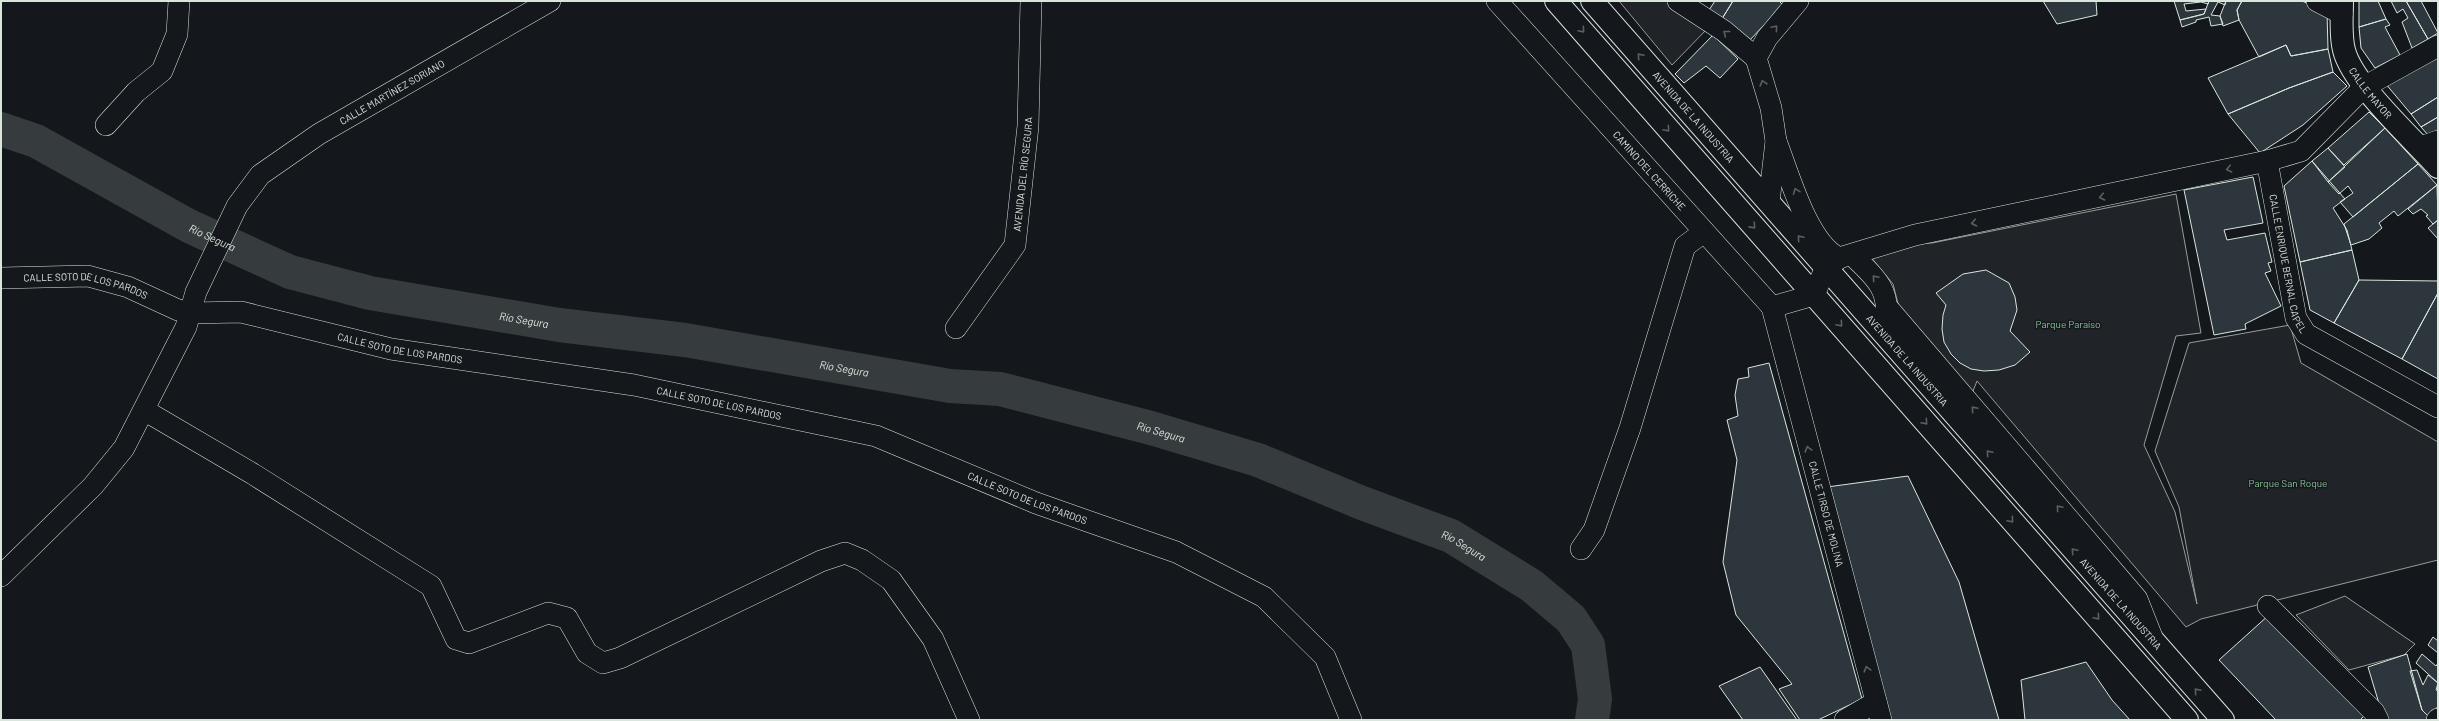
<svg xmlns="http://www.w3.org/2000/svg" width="2439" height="721" viewBox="0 0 2439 721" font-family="Barlow,sans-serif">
<rect width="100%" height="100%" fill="#14181c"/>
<path fill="#202428" stroke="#939e99" d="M 1619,1 L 1670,1 L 1709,27 L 1672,65 Z
M 2176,194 L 2201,333 L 2176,336 L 2144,445 L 2175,512 L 2197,604 L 2179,507 L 2155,451 L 2189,343 L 2290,325 L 2301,363 L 2438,442 L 2438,560 L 2201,619 L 2186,627 L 1977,381 L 1971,396 L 1901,315 L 1893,284 L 1870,256 L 1902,244 L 1932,243 Z
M 2345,596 L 2415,644 L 2404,655 L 2349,670 L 2296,615 Z"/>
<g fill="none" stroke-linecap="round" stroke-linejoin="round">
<path stroke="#363b3e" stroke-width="34" id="s1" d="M 1,129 L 36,141 L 189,226 L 290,272 L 370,293 L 559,325 L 685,340 L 950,386 L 1000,389 L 1151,428 L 1258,460 L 1362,503 L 1451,536 L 1532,586 L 1571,619 L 1588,645 L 1595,699 L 1592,720"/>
</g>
<path fill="#2c363c" stroke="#d8e6dc" d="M 1715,1 L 1733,1 L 1720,22 L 1707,13 Z
M 1733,1 L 1779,1 L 1783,5 L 1748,42 L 1720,22 Z
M 2043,1 L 2096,1 L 2097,15 L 2057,24 Z
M 2174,1 L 2209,1 L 2208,4 L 2201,2 L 2184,4 L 2186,11 L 2206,9 L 2204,14 L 2180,20 Z
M 2209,1 L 2226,1 L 2225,5 L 2218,2 L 2211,15 L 2220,16 L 2223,24 L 2211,26 L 2209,17 L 2196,20 L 2196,22 L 2182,27 L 2180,20 L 2204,14 Z
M 2226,1 L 2242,1 L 2237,10 L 2239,20 L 2223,26 L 2220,16 Z
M 2242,1 L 2302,1 L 2327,12 L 2328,49 L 2291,56 L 2286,45 L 2259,57 L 2239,20 L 2237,10 Z
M 2359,1 L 2378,1 L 2386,19 L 2359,27 Z
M 2391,1 L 2406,1 L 2428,39 L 2412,48 L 2402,22 L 2408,18 L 2403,9 L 2397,13 Z
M 2406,1 L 2421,1 L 2438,33 L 2428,39 Z
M 2386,19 L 2390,25 L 2385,27 L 2400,55 L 2375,68 L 2361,48 L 2359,27 Z
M 1713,35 L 1738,59 L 1720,78 L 1706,66 L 1684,83 L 1675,74 Z
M 2286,45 L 2291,56 L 2328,49 L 2333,72 L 2289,88 L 2228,114 L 2208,78 Z
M 2438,54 L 2438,97 L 2411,114 L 2385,83 Z
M 2333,72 L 2347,86 L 2303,125 L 2260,153 L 2228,114 L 2289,88 Z
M 2438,97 L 2438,117 L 2421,127 L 2411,114 Z
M 2369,112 L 2385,128 L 2344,165 L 2328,148 Z
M 2438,117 L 2438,132 L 2428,135 L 2421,127 Z
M 2385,128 L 2418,164 L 2353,217 L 2340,202 L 2353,193 L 2348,186 L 2339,194 L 2328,182 Z
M 2328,148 L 2345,167 L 2328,182 L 2312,161 Z
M 2312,161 L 2345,199 L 2333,208 L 2347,230 L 2352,250 L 2300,262 L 2284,186 Z
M 2418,164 L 2437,185 L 2398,216 L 2394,211 L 2379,223 L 2382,228 L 2369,239 L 2351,245 L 2344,224 Z
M 2253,177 L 2263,223 L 2224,230 L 2227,240 L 2265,233 L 2272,262 L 2268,263 L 2271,271 L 2265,273 L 2281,306 L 2245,324 L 2246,329 L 2214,335 L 2184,190 Z
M 2437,185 L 2438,220 L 2433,224 L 2426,216 L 2428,215 L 2421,209 L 2413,214 L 2408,209 Z
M 2438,220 L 2438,239 L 2428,228 Z
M 2352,250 L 2359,280 L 2334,323 L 2310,310 L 2300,262 Z
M 1986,270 L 2009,283 L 2015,297 L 2017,310 L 2010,331 L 2030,352 L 2015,365 L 1999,370 L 1984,371 L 1971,369 L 1960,363 L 1951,354 L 1944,342 L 1942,329 L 1943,315 L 1946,305 L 1936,293 L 1963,274 Z
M 2359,280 L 2438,281 L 2438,293 L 2402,359 L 2334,323 Z
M 2438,293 L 2438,379 L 2402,359 Z
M 1769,363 L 1862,699 L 1818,720 L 1800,720 L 1779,689 L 1792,684 L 1736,615 L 1723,562 L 1737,460 L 1727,420 L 1738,416 L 1735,395 L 1738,379 L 1749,377 L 1748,368 Z
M 1908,476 L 1959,582 L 1999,720 L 1888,720 L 1827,487 Z
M 2270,614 L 2366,714 L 2360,720 L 2276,720 L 2219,660 Z
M 2433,637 L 2438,641 L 2438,653 L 2428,645 Z
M 2407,654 L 2422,710 L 2430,718 L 2427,720 L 2384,720 L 2368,667 Z
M 2422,654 L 2436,666 L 2438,663 L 2438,683 L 2416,663 Z
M 2086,662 L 2112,700 L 2130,720 L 2025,720 L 2021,680 Z
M 1760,667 L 1797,720 L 1743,720 L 1719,686 Z
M 2417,670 L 2423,685 L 2428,675 L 2438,683 L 2436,690 L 2438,691 L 2438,706 L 2430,718 L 2422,710 L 2410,671 Z"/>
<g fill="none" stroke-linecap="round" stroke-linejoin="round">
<defs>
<g id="minor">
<path id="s2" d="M 1497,1 L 1772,307"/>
<path d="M 1678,1 L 1724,31 L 1756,58"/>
<path d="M 2317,1 L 2342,14"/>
<path d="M 106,125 L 136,92 L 162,71 L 177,34 L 179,1"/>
<path d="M 1776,141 C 1789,174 1807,242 1839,258 L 1915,235 L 2267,161 L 2301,151 L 2364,87 L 2438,46"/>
<path d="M 2421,147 L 2438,141"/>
<path id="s3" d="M 2267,161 L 2296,318 L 2306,334 L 2438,407"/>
<path d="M 1769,202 L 1776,141 L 1771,108 L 1756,58 L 1767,38 L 1798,1"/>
<path d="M 1852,255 C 1873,275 1892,290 1885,322"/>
<path id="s4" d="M 1,278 L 88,276 L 128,287 L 178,310 L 192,313 L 241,312 L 391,349 L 634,385 L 876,436 L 1036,503 L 1176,552 L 1264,597 L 1325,657 L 1351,720"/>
<path id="s5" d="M 1772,307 L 1881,720"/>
<path d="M 1772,307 L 1814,295 L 1826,267 L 1838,259"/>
<path d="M 1888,308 L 2137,599 L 2152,637"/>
<path id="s6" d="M 956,328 L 1015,245 L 1028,126 L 1031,1"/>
<path d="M 144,410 L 253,474 L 431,586 L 456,639 L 469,643 L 548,613 L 567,618 L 587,653 L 603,663 L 620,658 L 821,561 L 845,553 L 862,560 L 891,580 L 933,639 L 969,720"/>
<path d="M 1581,549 L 1594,530 L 1630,428 L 1685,246 L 1704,232"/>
<path id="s7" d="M 1,576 L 93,486 L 124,448 L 186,327 L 196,292 L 237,206 L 260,175 L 319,134 L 550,1"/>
<path d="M 2268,606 L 2374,712 L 2378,720"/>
<path d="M 1845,720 L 1876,702"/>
<path d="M 2437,720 L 2438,719"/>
</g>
<g id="major">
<path d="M 1556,1 L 2187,720"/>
<path id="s8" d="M 1592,1 L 2223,720"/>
<path id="s9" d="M 2342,1 C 2342,17 2340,35 2344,50 C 2352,84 2414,140 2438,167"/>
</g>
</defs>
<use href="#minor" stroke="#d8e6dc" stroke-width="22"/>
<use href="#major" stroke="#d8e6dc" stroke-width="24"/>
<use href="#minor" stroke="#14181c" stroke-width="21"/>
<use href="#major" stroke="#14181c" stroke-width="22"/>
</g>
<defs><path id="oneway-chevron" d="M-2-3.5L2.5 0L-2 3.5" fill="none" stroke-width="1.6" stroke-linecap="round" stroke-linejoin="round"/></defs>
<g stroke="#59605f">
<use href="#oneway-chevron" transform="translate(1775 28) rotate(-50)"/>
<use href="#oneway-chevron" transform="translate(1582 30) rotate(49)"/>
<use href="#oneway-chevron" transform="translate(1726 33) rotate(-142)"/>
<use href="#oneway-chevron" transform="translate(1640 56) rotate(-131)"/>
<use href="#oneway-chevron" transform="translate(1763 83) rotate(-106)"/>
<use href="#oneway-chevron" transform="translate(1667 129) rotate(49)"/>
<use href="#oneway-chevron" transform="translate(2229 169) rotate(168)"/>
<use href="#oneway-chevron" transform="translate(1796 191) rotate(-111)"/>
<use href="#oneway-chevron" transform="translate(2102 197) rotate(168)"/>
<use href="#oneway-chevron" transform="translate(1974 223) rotate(168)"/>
<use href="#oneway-chevron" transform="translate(1753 226) rotate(48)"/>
<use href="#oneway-chevron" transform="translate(1800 238) rotate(-131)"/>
<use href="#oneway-chevron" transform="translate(1875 278) rotate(-131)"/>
<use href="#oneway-chevron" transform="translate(1840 324) rotate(49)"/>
<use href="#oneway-chevron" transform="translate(1974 409) rotate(-131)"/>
<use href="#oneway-chevron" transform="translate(1925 422) rotate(49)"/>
<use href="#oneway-chevron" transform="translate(1808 449) rotate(-105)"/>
<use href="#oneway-chevron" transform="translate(1989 453) rotate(-131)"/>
<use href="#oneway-chevron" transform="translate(2059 508) rotate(-131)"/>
<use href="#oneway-chevron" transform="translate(2011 520) rotate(49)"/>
<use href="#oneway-chevron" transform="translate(2074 551) rotate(-131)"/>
<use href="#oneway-chevron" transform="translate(2097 617) rotate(49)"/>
<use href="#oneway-chevron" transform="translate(1867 669) rotate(-105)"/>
<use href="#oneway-chevron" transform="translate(2197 691) rotate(-131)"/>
</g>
<g text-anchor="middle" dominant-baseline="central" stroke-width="3" stroke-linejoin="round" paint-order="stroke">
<g font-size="10" fill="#d8e6dc" stroke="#14181c">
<text stroke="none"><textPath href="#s7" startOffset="640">CALLE MARTÍNEZ SORIANO</textPath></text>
<text stroke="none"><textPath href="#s9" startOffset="100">CALLE MAYOR</textPath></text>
<text stroke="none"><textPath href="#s8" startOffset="154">AVENIDA DE LA INDUSTRIA</textPath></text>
<text stroke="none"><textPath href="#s2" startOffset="228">CAMINO DEL CERRICHE</textPath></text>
<text stroke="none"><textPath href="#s6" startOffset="173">AVENIDA DEL RÍO SEGURA</textPath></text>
<text stroke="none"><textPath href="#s3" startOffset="105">CALLE ENRIQUE BERNAL CAPEL</textPath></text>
<text stroke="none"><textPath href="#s4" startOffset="86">CALLE SOTO DE LOS PARDOS</textPath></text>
<text stroke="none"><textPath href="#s4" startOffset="410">CALLE SOTO DE LOS PARDOS</textPath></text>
<text stroke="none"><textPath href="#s8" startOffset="478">AVENIDA DE LA INDUSTRIA</textPath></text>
<text stroke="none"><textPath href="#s4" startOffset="734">CALLE SOTO DE LOS PARDOS</textPath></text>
<text stroke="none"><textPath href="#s4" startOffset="1058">CALLE SOTO DE LOS PARDOS</textPath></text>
<text stroke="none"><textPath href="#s5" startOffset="214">CALLE TIRSO DE MOLINA</textPath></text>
<text stroke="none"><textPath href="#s8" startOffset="802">AVENIDA DE LA INDUSTRIA</textPath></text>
</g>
<g font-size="10" fill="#8ac095" stroke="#14181c">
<text x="2068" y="324">Parque Paraíso</text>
<text x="2288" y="483">Parque San Roque</text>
</g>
<g font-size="11" font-style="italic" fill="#d8e6dc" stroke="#14181c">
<text stroke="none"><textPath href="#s1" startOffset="238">Río Segura</textPath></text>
<text stroke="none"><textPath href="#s1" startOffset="562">Río Segura</textPath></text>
<text stroke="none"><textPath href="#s1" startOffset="886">Río Segura</textPath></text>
<text stroke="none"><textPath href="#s1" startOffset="1210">Río Segura</textPath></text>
<text stroke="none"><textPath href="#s1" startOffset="1534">Río Segura</textPath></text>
</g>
</g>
<rect width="2439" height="721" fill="none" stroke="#d8e6dc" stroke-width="4"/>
</svg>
